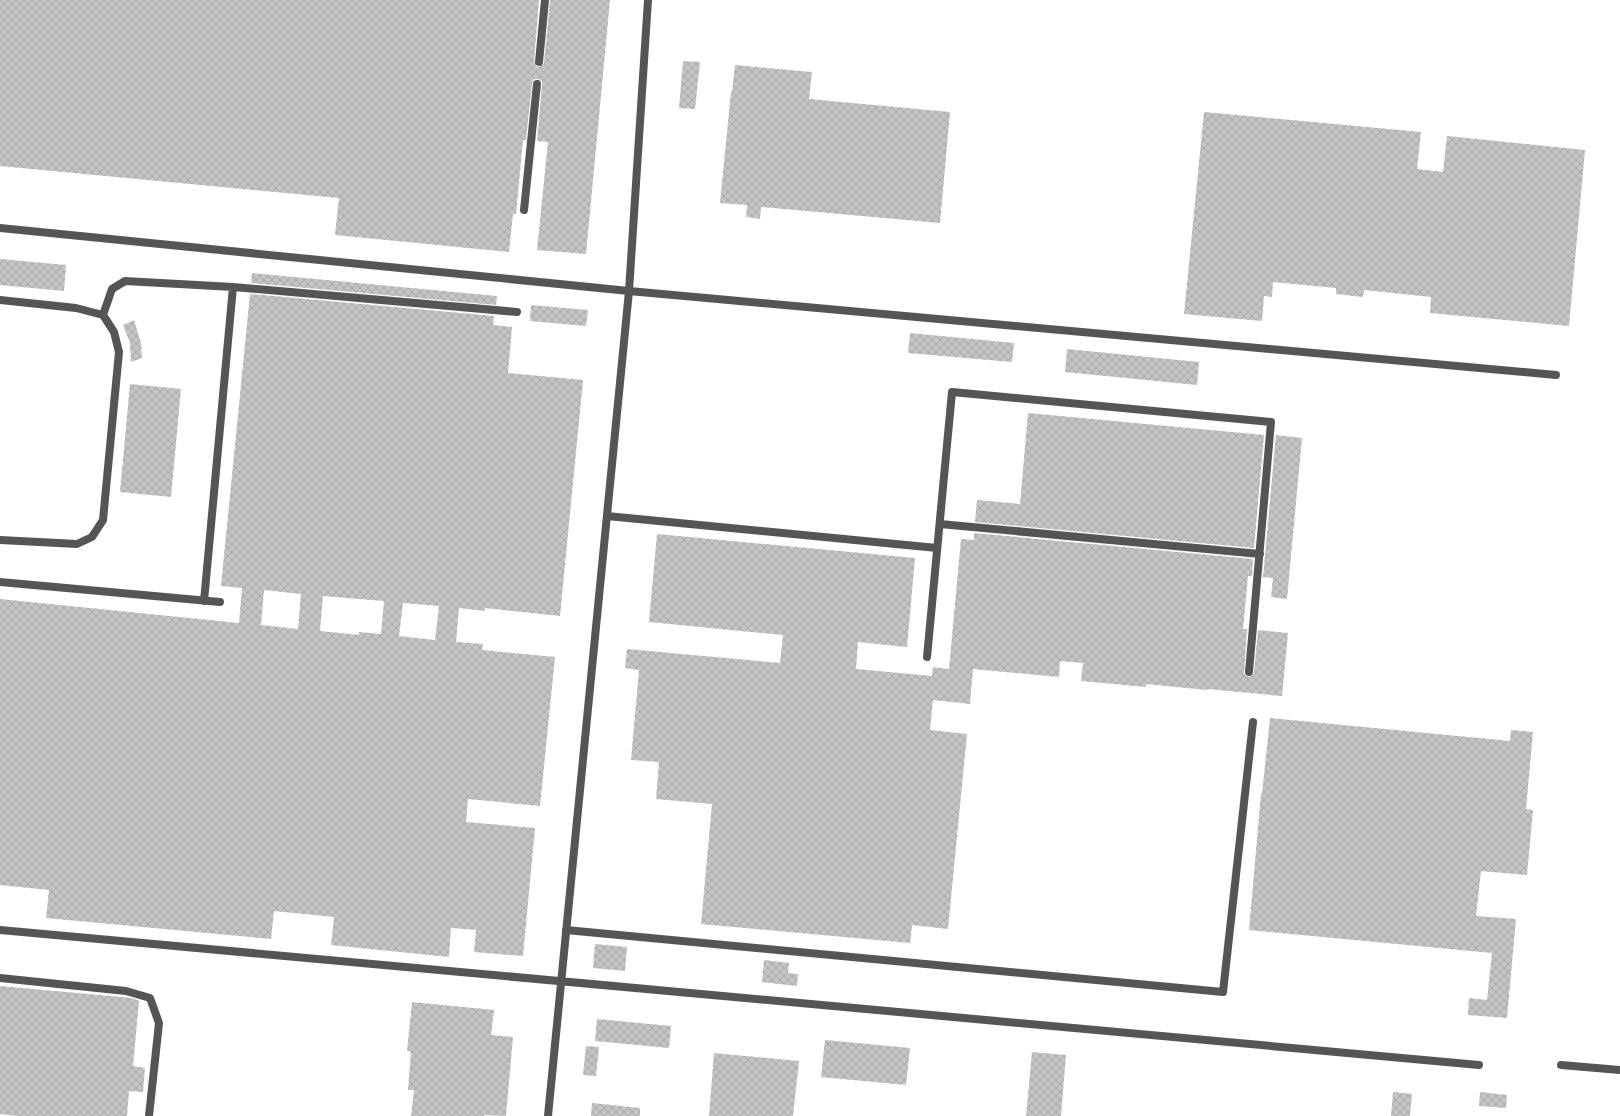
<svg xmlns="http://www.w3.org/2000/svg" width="1620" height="1116" viewBox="0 0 1620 1116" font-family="Inter,sans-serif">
<defs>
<pattern id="building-cross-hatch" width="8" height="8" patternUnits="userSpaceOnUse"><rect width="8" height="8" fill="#c4c4c4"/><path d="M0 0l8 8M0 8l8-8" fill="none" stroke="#a7a7a7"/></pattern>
</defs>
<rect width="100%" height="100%" fill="#fff"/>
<path fill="url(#building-cross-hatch)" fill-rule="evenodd" d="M 0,0 L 539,0 L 534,61 L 536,66 L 539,67 L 543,65 L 544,63 L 550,0 L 610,0 L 586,254 L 537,250 L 548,142 L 537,141 L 542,85 L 542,81 L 538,79 L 534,79 L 532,83 L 526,140 L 523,140 L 516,214 L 513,214 L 509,252 L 335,235 L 339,198 L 0,166 Z
M 683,61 L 700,62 L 695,109 L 679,108 Z
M 735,65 L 812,72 L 809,99 L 950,112 L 940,223 L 761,207 L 760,219 L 746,217 L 747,205 L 720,203 L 731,92 L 732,92 Z
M 1204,112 L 1421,132 L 1417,169 L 1443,172 L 1447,136 L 1585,150 L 1569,326 L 1430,313 L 1431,297 L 1364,290 L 1363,297 L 1336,294 L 1336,288 L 1273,282 L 1272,297 L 1264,296 L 1262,321 L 1184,314 Z
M 0,259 L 66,265 L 64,291 L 0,285 Z
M 252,273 L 497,296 L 496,305 L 251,283 Z
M 250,294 L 494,316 L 493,325 L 512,327 L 508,373 L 583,380 L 560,616 L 485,608 L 485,611 L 459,608 L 456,642 L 483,644 L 482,650 L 555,657 L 540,806 L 468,799 L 466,822 L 535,828 L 523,956 L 474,952 L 476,930 L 451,928 L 449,957 L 331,945 L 334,917 L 274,911 L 271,939 L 46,918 L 49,890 L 0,885 L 0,599 L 239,623 L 242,588 L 221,586 ZM 264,590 L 301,594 L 298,629 L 261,625 ZM 323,596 L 384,601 L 381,634 L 359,632 L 359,635 L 320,631 ZM 403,603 L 439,606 L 435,640 L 399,636 Z
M 531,305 L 588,310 L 586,326 L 530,321 Z
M 134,320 L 141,343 L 142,358 L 131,362 L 130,343 L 123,325 Z
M 910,333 L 1014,343 L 1012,362 L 908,353 Z
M 1067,349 L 1199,362 L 1197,385 L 1065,372 Z
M 130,384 L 181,389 L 171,497 L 120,492 Z
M 1028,413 L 1264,435 L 1254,548 L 975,522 L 977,500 L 1020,504 Z
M 1276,435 L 1302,438 L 1287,599 L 1271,597 L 1273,578 L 1263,577 Z
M 974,533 L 1253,559 L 1252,576 L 1248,576 L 1243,629 L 1247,629 L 1244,674 L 1249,677 L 1253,675 L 1254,673 L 1258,630 L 1288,633 L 1282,696 L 1207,689 L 1207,690 L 1146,684 L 1146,687 L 1081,681 L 1083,663 L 1060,661 L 1059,677 L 973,669 L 970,704 L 933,700 L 930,730 L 967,734 L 948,929 L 912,925 L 910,943 L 701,924 L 712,804 L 656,799 L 659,762 L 631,760 L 639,670 L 625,668 L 627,649 L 780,663 L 783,635 L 649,622 L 657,534 L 915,558 L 907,647 L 858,642 L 856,669 L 932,676 L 933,667 L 949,669 L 961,539 L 974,540 Z
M 1270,718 L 1510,741 L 1511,730 L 1533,732 L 1526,809 L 1533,810 L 1527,875 L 1481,871 L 1476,916 L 1516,919 L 1507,1018 L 1468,1015 L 1469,998 L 1487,1000 L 1492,953 L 1249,930 L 1261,794 L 1262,794 Z
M 595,944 L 627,947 L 625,971 L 593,968 Z
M 764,960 L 789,963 L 788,973 L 798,974 L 797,986 L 762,982 Z
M 0,986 L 132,998 L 139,1001 L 133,1066 L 145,1068 L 143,1092 L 129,1091 L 127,1116 L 17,1116 L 0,1114 Z
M 412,1002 L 494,1010 L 491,1035 L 513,1037 L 506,1116 L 484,1115 L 484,1116 L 411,1116 L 414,1090 L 408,1090 L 411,1052 L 407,1051 Z
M 597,1019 L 671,1026 L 669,1048 L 595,1041 Z
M 825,1040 L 910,1048 L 906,1085 L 821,1077 Z
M 586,1046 L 599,1047 L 596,1076 L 583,1075 Z
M 1032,1052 L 1066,1055 L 1061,1116 L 1026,1116 Z
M 714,1053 L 799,1061 L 793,1116 L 709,1116 Z
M 1393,1092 L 1412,1094 L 1410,1116 L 1391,1116 Z
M 1480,1092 L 1507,1095 L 1506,1108 L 1479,1106 Z
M 592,1103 L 640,1108 L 640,1116 L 591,1116 Z"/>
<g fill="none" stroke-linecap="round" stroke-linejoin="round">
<path stroke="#555" stroke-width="8" d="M 539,62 L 545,0
M 524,210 L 537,84
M 0,228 L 629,291 L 1556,375
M 0,300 L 76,308 L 103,315 L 114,332 L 119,352 L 103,520 L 92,537 L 77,544 L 0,540
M 103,315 L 112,289 L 125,281 L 233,287 L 517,312
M 607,516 L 937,548
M 940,524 L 1260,554
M 0,582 L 220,602
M 204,601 L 233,287
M 927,657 L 952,392 L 1271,422 L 1249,672
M 0,930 L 1479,1065
M 566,930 L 1223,992 L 1253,722
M 0,978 L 126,991 L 150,998 L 159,1023 L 149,1116
M 1561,1065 L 1620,1070
M 548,1116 L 629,291 L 648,0"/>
</g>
</svg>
